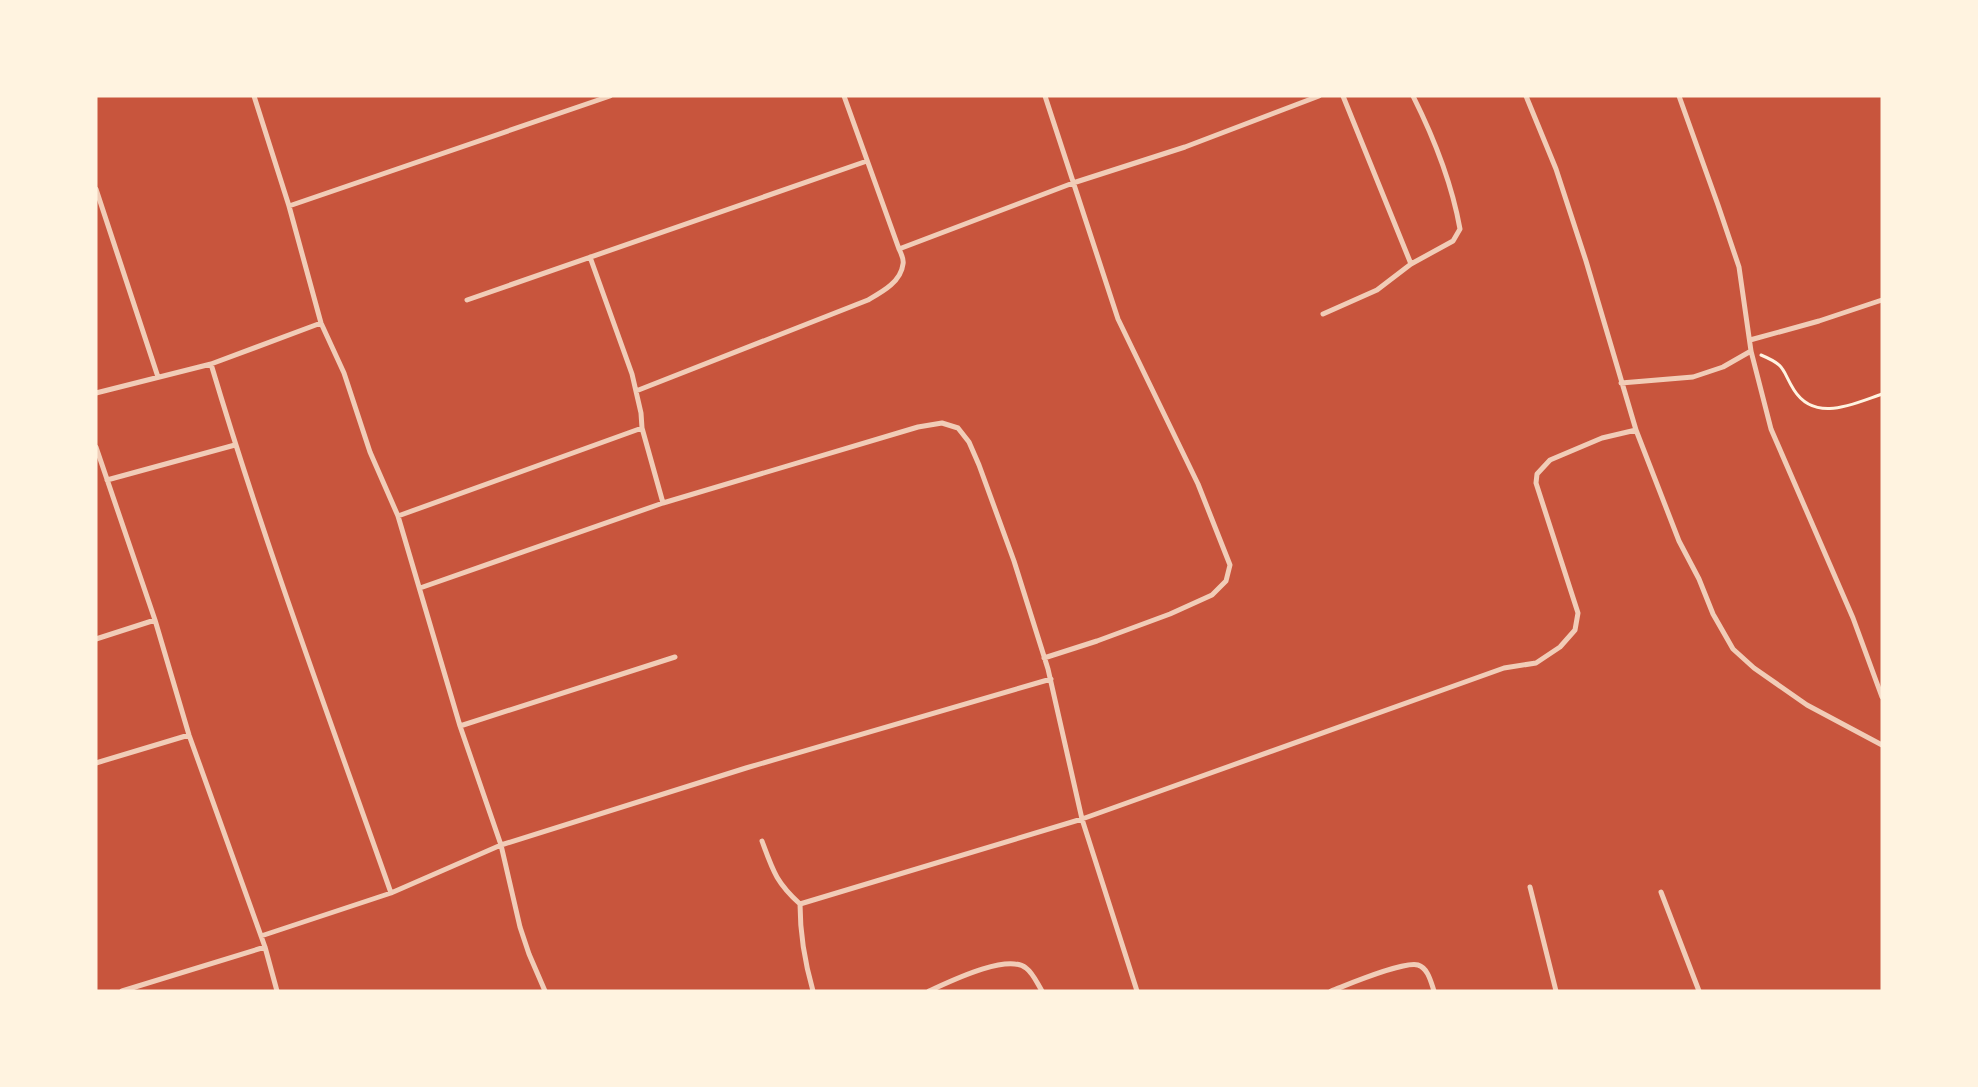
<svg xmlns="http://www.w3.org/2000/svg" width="1978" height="1087" viewBox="0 0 1978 1087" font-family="'Alegreya Sans',sans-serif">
<rect width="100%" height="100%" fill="#c8553d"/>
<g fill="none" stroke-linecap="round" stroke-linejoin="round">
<path stroke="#fff3e0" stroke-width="3" d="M 1761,355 C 1787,366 1781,369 1794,390 C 1815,423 1853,404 1882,394"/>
<path stroke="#f1ccb7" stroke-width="5" d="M 254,96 L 289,206 L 321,323 L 344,373 L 370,452 L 398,516 L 460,726 L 501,845 L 520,927 L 529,954 L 545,991
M 1343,96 L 1411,264
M 1526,96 L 1556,169 L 1586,261 L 1636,430
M 1679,96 L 1718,205 L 1739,267 L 1751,351 L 1771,429 L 1853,618 L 1882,697
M 96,189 L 158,377
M 289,206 L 610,96
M 899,249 L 1073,183 L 1185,147 L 1319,96
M 590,257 L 632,374 L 641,413 L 642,428 L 663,503
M 467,300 L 867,161
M 1323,314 L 1377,290 L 1411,264 L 1453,241 L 1460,229 C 1452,184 1434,138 1413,96
M 1750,340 L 1819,321 L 1882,300
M 211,364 C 264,542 329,717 391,893
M 1621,383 L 1693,377 L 1723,367 L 1751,351
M 636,391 L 868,300 C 882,292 901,282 903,264 C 904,260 901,253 899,249 L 844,96
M 96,393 L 211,364 L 321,323
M 96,447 L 155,620 L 189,735 L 265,947 L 277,991
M 107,480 L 235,445
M 398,516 L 642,428
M 420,588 L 663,503 L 918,427 L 942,423 L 958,428 L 969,442 L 979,465 L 1014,561 L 1048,669 L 1082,819 L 1137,991
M 96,639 L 155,620
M 1044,658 L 1097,641 L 1170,614 L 1212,595 L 1226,581 L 1230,565 L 1198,484 L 1118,319 L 1045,96
M 460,726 L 675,657
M 96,763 L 189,735
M 762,841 C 773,871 776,882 800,904 L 1082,819 L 1504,668 L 1536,663 L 1560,647 L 1575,630 L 1578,613 L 1536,483 L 1537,474 L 1550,460 L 1602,438 L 1636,430 L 1679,541 L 1699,579 L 1713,614 L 1733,649 L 1754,668 L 1807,705 L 1882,745
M 1530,887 L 1556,991
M 1661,892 L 1699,991
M 800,904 C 800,933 805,963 813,991
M 261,936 L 391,893 L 501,845 L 746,768 L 1051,679
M 122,991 L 265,947
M 929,991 C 949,982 1007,953 1026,968 C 1033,973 1037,983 1042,991
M 1331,991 C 1347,985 1403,961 1418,965 C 1428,968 1431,982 1434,991"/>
</g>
<rect width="1978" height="1087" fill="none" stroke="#fff3e0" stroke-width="195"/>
</svg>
